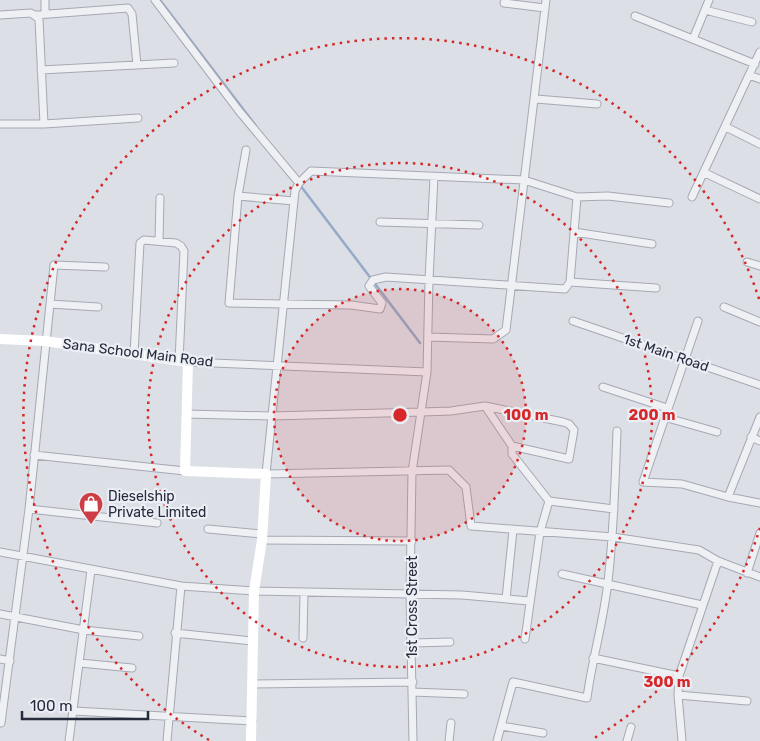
<svg xmlns="http://www.w3.org/2000/svg" width="760" height="741" viewBox="0 0 760 741" font-family="Rubik,sans-serif">
<rect width="100%" height="100%" fill="#dcdfe6"/>
<g fill="none" stroke-linecap="round" stroke-linejoin="round">
<path stroke="#96a9c7" stroke-width="2.5" d="M 160,0 L 256,126
M 300,185 L 420,343"/>
<defs>
<path id="street" d="M 45,0 L 45,14
M 155,0 L 239,111 L 299,183
M 504,3 L 545,8
M 705,10 L 752,22
M 0,15 L 31,13 L 39,19 L 44,124
M 36,15 L 128,8 L 132,14 L 137,65
M 635,16 L 755,64
M 693,39 L 709,0
M 41,70 L 174,63
M 749,75 L 760,52
M 536,99 L 597,104
M 0,124 L 44,124 L 138,118
M 726,127 L 760,144
M 705,173 L 760,199
M 238,196 L 246,150
M 692,197 L 749,75 L 760,79
M 294,201 L 238,196 L 229,303 L 351,305 L 380,309 L 382,303 L 369,286 L 373,280 L 386,277 L 565,289 L 570,282 L 577,197
M 669,203 L 608,196 L 577,197 L 524,180 L 311,171 L 299,183 L 295,191 L 266,474 L 449,470 L 466,487 L 471,526 L 613,537 L 699,550 L 718,561 L 760,577
M 380,222 L 479,225
M 574,232 L 652,244
M 159,241 L 160,198
M 747,262 L 760,266
M 570,282 L 656,288
M 50,304 L 98,307
M 724,307 L 760,322
M 573,321 L 760,385
M 698,321 L 643,482 L 682,484 L 728,497
M 428,337 L 493,339 L 506,330 L 546,0
M 134,354 L 140,243 L 144,240 L 176,243 L 181,246 L 184,251 L 179,361
M 188,362 L 427,372
M 603,387 L 667,408
M 485,406 L 512,446 L 512,454 L 549,501 L 614,509
M 186,414 L 271,416 L 422,412 L 451,411 L 485,406 L 563,422 L 569,424 L 574,430 L 569,459 L 512,446
M 664,417 L 717,432
M 760,417 L 728,497 L 760,503
M 751,437 L 760,441
M 34,455 L 185,471
M 29,509 L 157,523
M 208,529 L 262,534
M 262,540 L 412,541
M 0,552 L 181,586 L 254,591 L 462,595 L 529,601
M 747,573 L 760,533
M 562,574 L 702,605
M 506,599 L 513,530
M 0,614 L 84,630 L 139,636
M 175,633 L 252,641
M 303,638 L 304,592
M 525,639 L 540,532 L 549,501
M 412,643 L 450,642
M 593,658 L 679,676
M 0,659 L 10,661
M 80,663 L 132,668
M 253,684 L 413,682
M 412,692 L 464,694
M 678,695 L 747,701
M 74,711 L 252,721
M 1,723 L 29,509 L 54,265 L 105,267
M 501,726 L 543,733
M 69,741 L 91,570
M 167,741 L 181,586
M 413,741 L 410,594 L 412,472 L 427,372 L 429,280 L 434,177
M 449,741 L 451,723
M 497,741 L 513,682 L 587,698 C 592,659 604,620 608,581 C 614,531 615,481 617,431
M 627,741 L 631,727
M 682,741 L 678,695 L 679,676 L 718,561"/>
</defs>
<use href="#street" stroke="#a5a9b3" stroke-width="9"/>
<use href="#street" stroke="#eef0f4" stroke-width="7"/>
<path stroke="#fff" stroke-width="10" d="M 0,339 L 45,341 L 188,362 L 185,471 L 266,474 L 262,540 L 254,591 L 251,741"/>
</g>
<circle cx="400" cy="415" r="126" fill="#d62828" fill-opacity=".12"/>
<g fill="none" stroke="#d62828" stroke-width="2.5" stroke-dasharray="2.5 5">
<circle cx="400" cy="415" r="126"/>
<circle cx="400" cy="415" r="252"/>
<path d="M760 528A377 377 0 0 1 591 740M209 740A377 377 0 1 1 760 302"/>
</g>
<defs>
<symbol id="shop-pin" viewBox="-11 -11 22 30"><path d="M0 17L-7.5 6A9.5 9.5 0 1 1 7.5 6Z" fill="#ce3e47" stroke="#ebeef4"/><path d="M-5-2.5h2.3a2.7 3.5 0 0 1 5.4 0H5L5.5 6h-11ZM-1.5-2.5h3a1.5 2.3 0 0 0-3 0Z" fill="#fff"/></symbol>
</defs>
<g fill-rule="evenodd">
<use href="#shop-pin" x="77" y="490" width="28" height="38"/>
</g>
<g text-anchor="middle" dominant-baseline="central" stroke-width="4.5" stroke-linejoin="round" paint-order="stroke">
<g font-size="14" fill="#262c3c" stroke="#ebeef4">
<text transform="translate(138 353) rotate(7)">Sana School Main Road</text>
<text transform="translate(666 353) rotate(19)">1st Main Road</text>
<text transform="translate(412 607) rotate(-90)">1st Cross Street</text>
</g>
<g font-size="14" fill="#262c3c" stroke="#ebeef4" text-anchor="start">
<text x="108" y="496">Dieselship<tspan x="108" dy="16">Private Limited</tspan></text>
</g>
</g>
<circle cx="400" cy="415" r="8" fill="#d62828" stroke="#ebeef4" stroke-width="2.5"/>
<g font-size="15" text-anchor="middle" font-weight="bold" fill="#d62828" stroke="#ebeef4" stroke-width="4.5" stroke-linejoin="round" paint-order="stroke">
<text x="526" y="420">100 m</text>
<text x="652" y="420">200 m</text>
<text x="667" y="687">300 m</text>
</g>
<path d="M22 711v8h126v-8" fill="none" stroke="#262c3c" stroke-width="2.5"/>
<text x="30" y="711" font-size="15" fill="#262c3c" stroke="#ebeef4" stroke-width="4" paint-order="stroke">100 m</text>
</svg>
